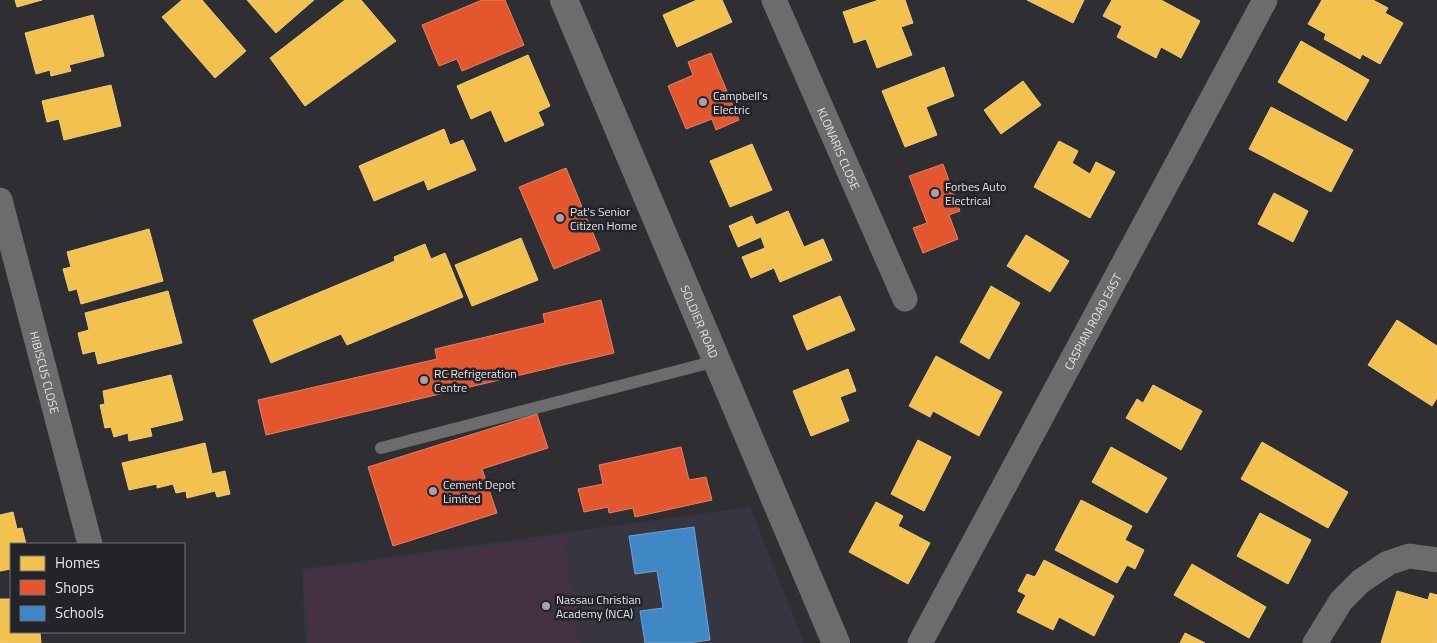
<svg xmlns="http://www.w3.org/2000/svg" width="1437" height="643" viewBox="0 0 1437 643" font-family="'Titillium Web',sans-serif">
<rect width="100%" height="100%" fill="#2e2e33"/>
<path fill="#363541" d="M 750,507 L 804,643 L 305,643 L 302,569 Z"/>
<path fill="#443244" d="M 564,536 L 580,643 L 308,643 L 304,571 Z"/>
<path fill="#f2c14e" stroke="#eecb7c" d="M 15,0 L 42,0 L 17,7 Z
M 182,0 L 202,0 L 246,51 L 215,78 L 162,17 Z
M 247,0 L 314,0 L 276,33 Z
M 345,0 L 361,0 L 396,41 L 305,106 L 270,58 Z
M 697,0 L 722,0 L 732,22 L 677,47 L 663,15 Z
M 879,0 L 905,0 L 913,23 L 901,27 L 912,55 L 877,68 L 866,39 L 854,43 L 843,12 Z
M 1027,0 L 1084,0 L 1073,23 Z
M 1112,0 L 1161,0 L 1200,21 L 1181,58 L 1161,47 L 1156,58 L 1117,37 L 1122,26 L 1103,16 Z
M 1322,0 L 1373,0 L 1388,8 L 1385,13 L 1403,23 L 1380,64 L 1362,54 L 1360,59 L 1324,39 L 1326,34 L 1308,24 Z
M 93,15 L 104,56 L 69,65 L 71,71 L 51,76 L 50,70 L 36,74 L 25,33 Z
M 1301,41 L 1369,80 L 1346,121 L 1278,82 Z
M 528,55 L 550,106 L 538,112 L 544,125 L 505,142 L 491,110 L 471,119 L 457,86 Z
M 944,67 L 954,96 L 926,107 L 937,135 L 905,147 L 882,91 Z
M 1023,81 L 1041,105 L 1001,134 L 984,110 Z
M 111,85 L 121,126 L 64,140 L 59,119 L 47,122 L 42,101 Z
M 1271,107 L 1353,150 L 1331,192 L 1249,149 Z
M 444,129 L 450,145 L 463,140 L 476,170 L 428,190 L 424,180 L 374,201 L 359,166 Z
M 1059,141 L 1078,151 L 1072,163 L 1090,174 L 1096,162 L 1115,172 L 1090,218 L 1034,187 Z
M 752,144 L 772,190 L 730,207 L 710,161 Z
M 1274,193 L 1308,211 L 1293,242 L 1258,224 Z
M 788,211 L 804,247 L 823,239 L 832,260 L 780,282 L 774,268 L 751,278 L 742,257 L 765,248 L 761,237 L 738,247 L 729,226 L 752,216 L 756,225 Z
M 149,229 L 163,281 L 81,304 L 77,289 L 69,291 L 63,269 L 71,267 L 67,252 Z
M 1026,235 L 1069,261 L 1050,292 L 1007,266 Z
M 521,238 L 538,280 L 472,306 L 455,265 Z
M 425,244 L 431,259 L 445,253 L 463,297 L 347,345 L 341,334 L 271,363 L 253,320 L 395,261 L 394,257 Z
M 991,286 L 1020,303 L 989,359 L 960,342 Z
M 168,291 L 182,343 L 98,364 L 95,351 L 83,354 L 78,333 L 89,330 L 85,313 Z
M 840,296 L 855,330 L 807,350 L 793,316 Z
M 1397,320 L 1437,346 L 1437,398 L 1432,406 L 1368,365 Z
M 936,356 L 1002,392 L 979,436 L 933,411 L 930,417 L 909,406 Z
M 848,369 L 856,391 L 840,397 L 849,421 L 811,436 L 793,391 Z
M 171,375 L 183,420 L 150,428 L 152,436 L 129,441 L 128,433 L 114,437 L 111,427 L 105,428 L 100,405 L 105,404 L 103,391 Z
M 1153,385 L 1202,411 L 1181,450 L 1126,418 L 1137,399 L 1143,403 Z
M 918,440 L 951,457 L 924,511 L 891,494 Z
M 1262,442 L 1348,492 L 1328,528 L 1241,479 Z
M 205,443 L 212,474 L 225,471 L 230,494 L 217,497 L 215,491 L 187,498 L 186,491 L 176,493 L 173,484 L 157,488 L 157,484 L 129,490 L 122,463 Z
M 1111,447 L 1167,478 L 1147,513 L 1092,482 Z
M 1081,500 L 1132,526 L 1125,540 L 1144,550 L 1135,569 L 1127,565 L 1117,583 L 1055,550 Z
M 876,502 L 903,516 L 898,526 L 930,543 L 908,584 L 849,552 Z
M 13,512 L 17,529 L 22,528 L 26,544 L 11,544 L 11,569 L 0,571 L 0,515 Z
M 1260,513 L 1311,540 L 1288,584 L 1237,556 Z
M 1044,560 L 1114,596 L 1094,636 L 1059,617 L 1053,630 L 1017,612 L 1026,595 L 1018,591 L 1027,574 L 1035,577 Z
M 1192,564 L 1266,607 L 1249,638 L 1174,595 Z
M 1397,591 L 1428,600 L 1430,593 L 1437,595 L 1437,643 L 1381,643 Z
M 0,599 L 11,599 L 11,632 L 40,633 L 41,643 L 0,643 Z
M 1185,633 L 1205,643 L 1180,643 Z"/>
<path fill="#e4572e" stroke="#e48166" d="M 482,0 L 505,0 L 524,45 L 462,71 L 457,59 L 439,66 L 422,25 Z
M 711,53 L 739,120 L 716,130 L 712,119 L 686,129 L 668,86 L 693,75 L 688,62 Z
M 943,164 L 960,211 L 949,215 L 958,239 L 923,253 L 913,228 L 927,223 L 909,176 Z
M 566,168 L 600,250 L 554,269 L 519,187 Z
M 601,300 L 614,353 L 266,435 L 258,400 L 437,359 L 435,349 L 545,323 L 543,314 Z
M 537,414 L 548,448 L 482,469 L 497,513 L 393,546 L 368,467 Z
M 681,447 L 689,480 L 706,477 L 712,500 L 635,517 L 633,508 L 609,513 L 608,507 L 584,512 L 578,489 L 603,484 L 599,465 Z"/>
<path fill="#3f88c5" stroke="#70a3d0" d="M 694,527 L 710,640 L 688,643 L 645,643 L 640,611 L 663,608 L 657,571 L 635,574 L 629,536 Z"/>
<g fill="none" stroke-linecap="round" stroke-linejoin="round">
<path stroke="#6c6c6f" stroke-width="12" d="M 381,448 L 716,361"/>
<g stroke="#6c6c6f" stroke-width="25">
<path id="s1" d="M 774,0 L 905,299"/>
<path id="s2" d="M 0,200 L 90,544"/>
<path id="s3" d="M 920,643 L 1265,0"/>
<path d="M 1315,643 L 1341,601 L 1361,581 L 1388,563 L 1409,556 L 1437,560"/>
</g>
<path stroke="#6c6c6f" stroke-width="28" id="s4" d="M 564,0 L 836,643"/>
</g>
<g fill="#a4a4a9" stroke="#23232a" stroke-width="2">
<circle cx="703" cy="102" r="5"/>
<circle cx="935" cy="193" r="5"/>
<circle cx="560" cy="218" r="5"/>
<circle cx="424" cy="380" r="5"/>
<circle cx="433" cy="491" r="5"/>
<circle cx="546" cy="606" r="5"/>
</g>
<g text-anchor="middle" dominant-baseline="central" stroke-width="5" stroke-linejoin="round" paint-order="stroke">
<g font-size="12" fill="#e4e3e8" stroke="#23232a" text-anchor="start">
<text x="713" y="95">Campbell's<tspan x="713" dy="14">Electric</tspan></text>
<text x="945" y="186">Forbes Auto<tspan x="945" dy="14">Electrical</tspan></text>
<text x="570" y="211">Pat's Senior<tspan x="570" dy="14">Citizen Home</tspan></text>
<text x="434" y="373">RC Refrigeration<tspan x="434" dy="14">Centre</tspan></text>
<text x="443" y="484">Cement Depot<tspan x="443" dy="14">Limited</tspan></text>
<text x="556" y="599">Nassau Christian<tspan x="556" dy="14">Academy (NCA)</tspan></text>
</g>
<g font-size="12" fill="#e4e3e8" stroke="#23232a">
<text stroke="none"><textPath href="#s1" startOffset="162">KLONARIS CLOSE</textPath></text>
<text stroke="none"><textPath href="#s4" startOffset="349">SOLDIER ROAD</textPath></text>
<text stroke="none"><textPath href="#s3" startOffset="365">CASPIAN ROAD EAST</textPath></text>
<text stroke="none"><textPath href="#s2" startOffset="178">HIBISCUS CLOSE</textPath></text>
</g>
</g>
<rect x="10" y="543" width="175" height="90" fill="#23232a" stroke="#707076"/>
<rect x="20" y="556" width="25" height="15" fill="#f2c14e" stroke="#707076"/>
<text x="55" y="568" font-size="15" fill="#e4e3e8">Homes</text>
<rect x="20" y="580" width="25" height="15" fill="#e4572e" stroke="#707076"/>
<text x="55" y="593" font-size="15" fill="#e4e3e8">Shops</text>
<rect x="20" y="606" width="25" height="15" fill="#3f88c5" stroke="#707076"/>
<text x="55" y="618" font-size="15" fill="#e4e3e8">Schools</text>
</svg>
